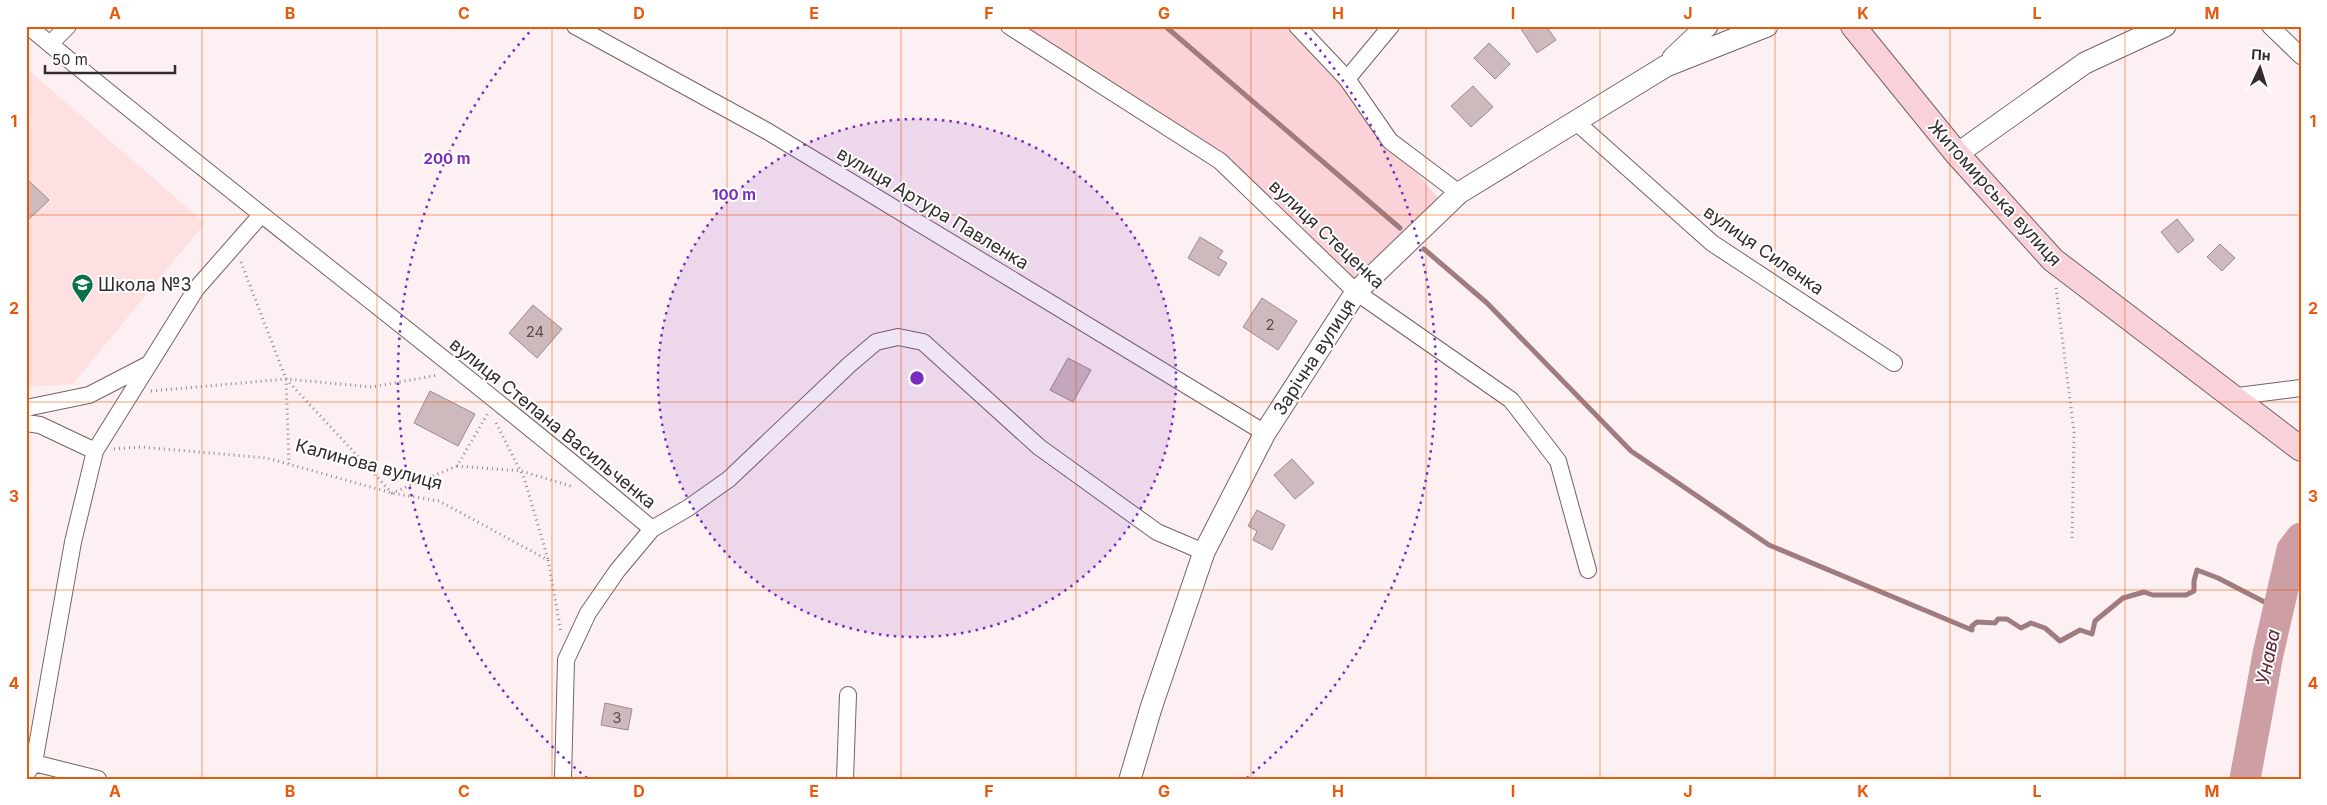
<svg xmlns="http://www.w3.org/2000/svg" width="2327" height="805" viewBox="0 0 2327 805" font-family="Inter,sans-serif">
<rect width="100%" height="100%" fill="#fdf0f2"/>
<path fill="#fee0e3" d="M 26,68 L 205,223 L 73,384 L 26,387 Z"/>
<path fill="#fad2d7" d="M 1009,26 L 1292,26 L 1445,206 L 1356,292 L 1220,161 Z"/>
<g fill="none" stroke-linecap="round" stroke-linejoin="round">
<path stroke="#9f7c80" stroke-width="5" d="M 1165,26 L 1400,228
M 1424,249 L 1487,303 L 1631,451 L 1769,545 L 1972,630 L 1972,626 L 1977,622 L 1995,623 L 1998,619 L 2007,619 L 2021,628 L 2031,623 L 2045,628 L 2060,641 L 2080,630 L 2092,634 L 2095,621 L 2123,598 L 2144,592 L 2153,595 L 2186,595 L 2194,591 L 2194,581 L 2197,570 L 2218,578 L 2278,609"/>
<path stroke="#cd9ea4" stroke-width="31" d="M 2245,779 L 2268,654 L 2292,550 L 2301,538"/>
</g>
<path fill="#ceb9bc" stroke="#9d898c" d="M 1519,26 L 1546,26 L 1556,40 L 1537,53 Z
M 1489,43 L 1510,64 L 1495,79 L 1474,58 Z
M 1473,86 L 1493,107 L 1471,127 L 1451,106 Z
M 26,178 L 49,200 L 26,222 Z
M 2177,219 L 2194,240 L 2178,253 L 2161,232 Z
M 1200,237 L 1223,251 L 1218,258 L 1227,263 L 1219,276 L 1188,258 Z
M 2220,244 L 2235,258 L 2222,271 L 2207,257 Z
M 1262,298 L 1297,321 L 1278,350 L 1243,327 Z
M 533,305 L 562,329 L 537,358 L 509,333 Z
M 1068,358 L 1091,370 L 1073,402 L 1050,390 Z
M 430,391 L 475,414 L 458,446 L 414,423 Z
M 1292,459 L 1314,483 L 1295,499 L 1274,475 Z
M 1257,510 L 1285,525 L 1272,550 L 1253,540 L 1257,531 L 1248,526 Z
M 605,703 L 632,709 L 628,730 L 601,725 Z"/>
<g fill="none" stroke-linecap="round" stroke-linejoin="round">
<defs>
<path id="minor" d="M 28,26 C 234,197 448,357 652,529 L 688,508 L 729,479 L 849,365 L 876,342 L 898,337 L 923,342 L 1039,447 L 1157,532 L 1204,552
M 575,26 L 767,131 L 1265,433
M 1009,26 L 1220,161 L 1356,292 L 1511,400 L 1558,461 L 1588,570
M 1297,26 L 1347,79 L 1390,141 L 1459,193
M 2270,26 L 2301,56
M 50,44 L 68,26
M 1347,79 L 1391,26
M 1574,120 L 1712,243 L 1894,363
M 2230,397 L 2301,388
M 26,408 L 89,395 L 149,364
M 26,423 L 40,425 L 95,451
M 34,763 L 98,779
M 26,774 L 34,763 L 73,542 L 95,451 L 196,289 L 261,215
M 563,779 L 566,660 L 588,613 L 617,571 L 652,529
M 845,779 L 848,695"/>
<path id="tertiary" d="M 1673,58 L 1707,26
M 1957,154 L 2085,63 L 2165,26
M 1130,779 L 1151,708 L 1204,552 L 1265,433 L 1356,292 L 1459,193 L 1666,66 L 1767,26"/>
<path id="secondary" d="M 1853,26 L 1957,154 L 2053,260 L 2301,449"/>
</defs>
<use href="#minor" stroke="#756365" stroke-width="18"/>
<use href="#tertiary" stroke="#756365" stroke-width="23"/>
<use href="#secondary" stroke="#756365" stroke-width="26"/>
<path stroke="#958a8c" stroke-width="3" stroke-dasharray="1 4" stroke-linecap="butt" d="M 241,262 L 286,379 L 289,464
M 2056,288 L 2074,432 L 2072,541
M 286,379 L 392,493 L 457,466 L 488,413
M 151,391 L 286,379 L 372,387 L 438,375
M 496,423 L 524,478 L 548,559
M 114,449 L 141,447 L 267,458 L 392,493 L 439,501 L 548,560 L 561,632
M 457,466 L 521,471 L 574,487"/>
<use href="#minor" stroke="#fff" stroke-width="16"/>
<use href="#tertiary" stroke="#fff" stroke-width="21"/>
<use href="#secondary" stroke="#f8d1d9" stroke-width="24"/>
</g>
<path fill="none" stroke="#e8590c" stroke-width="1" stroke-opacity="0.55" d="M 202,26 L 202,779M 377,26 L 377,779M 552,26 L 552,779M 727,26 L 727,779M 901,26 L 901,779M 1076,26 L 1076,779M 1251,26 L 1251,779M 1426,26 L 1426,779M 1600,26 L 1600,779M 1775,26 L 1775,779M 1950,26 L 1950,779M 2125,26 L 2125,779M 26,215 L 2301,215M 26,402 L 2301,402M 26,590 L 2301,590"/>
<circle cx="917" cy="378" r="259" fill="#7b2cbf" fill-opacity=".12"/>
<g fill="none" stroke="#7b2cbf" stroke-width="2.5" stroke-dasharray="2.5 5">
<circle cx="917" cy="378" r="259"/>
<path d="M587 778A519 519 0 0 1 534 27M1300 27A519 519 0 0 1 1247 778"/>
</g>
<defs>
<symbol id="school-pin" viewBox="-11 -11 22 30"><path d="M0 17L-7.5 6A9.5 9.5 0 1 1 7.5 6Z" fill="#087148" stroke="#fff"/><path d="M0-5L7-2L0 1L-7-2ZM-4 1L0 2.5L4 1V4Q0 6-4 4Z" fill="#fff"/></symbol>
</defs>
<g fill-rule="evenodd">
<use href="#school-pin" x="70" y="272" width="25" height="34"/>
</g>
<g text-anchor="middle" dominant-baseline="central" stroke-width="4" stroke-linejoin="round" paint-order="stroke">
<g font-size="15" fill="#5a4e50">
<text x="1270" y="324">2</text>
<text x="535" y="331">24</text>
<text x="617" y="717">3</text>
</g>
<g font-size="18" fill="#332b2c" stroke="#fff">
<text transform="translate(1995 193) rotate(48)">Житомирська вулиця</text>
<text transform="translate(933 208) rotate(31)">вулиця Артура Павленка</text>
<text transform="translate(1327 234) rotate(43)">вулиця Стеценка</text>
<text transform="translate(1764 250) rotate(35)">вулиця Силенка</text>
<text transform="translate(1314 357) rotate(-57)">Зарічна вулиця</text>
<text transform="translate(553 423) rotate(39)">вулиця Степана Васильченка</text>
<text transform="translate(369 464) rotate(15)">Калинова вулиця</text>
</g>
<g font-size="18" fill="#332b2c" stroke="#fff" text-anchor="start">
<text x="98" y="284">Школа №3</text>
</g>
<g font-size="19" font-style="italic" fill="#5e2430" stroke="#fff">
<text transform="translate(2268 657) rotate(-78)">Унава</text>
</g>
</g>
<circle cx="917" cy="378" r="8" fill="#7b2cbf" stroke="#fff" stroke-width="2.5"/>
<g font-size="15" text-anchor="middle" font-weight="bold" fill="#7b2cbf" stroke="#fff" stroke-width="4" stroke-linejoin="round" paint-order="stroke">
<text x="447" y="164">200 m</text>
<text x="734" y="200">100 m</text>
</g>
<rect width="2327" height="805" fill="none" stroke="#ffffff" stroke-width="55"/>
<g transform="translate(2260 68) rotate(4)" stroke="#ffffff" stroke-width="4" paint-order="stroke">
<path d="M0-4L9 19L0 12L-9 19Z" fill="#332b2c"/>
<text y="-8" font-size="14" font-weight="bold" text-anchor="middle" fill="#332b2c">Пн</text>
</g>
<path d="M45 65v8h130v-8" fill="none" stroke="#332b2c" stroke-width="2.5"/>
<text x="52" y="65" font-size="15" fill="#332b2c" stroke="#ffffff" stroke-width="4" paint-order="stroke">50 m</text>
<rect x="28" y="28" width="2272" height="750" fill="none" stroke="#e8590c" stroke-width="2"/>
<g font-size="16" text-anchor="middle" font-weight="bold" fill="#e8590c">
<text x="115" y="19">A</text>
<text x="290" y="19">B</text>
<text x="464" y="19">C</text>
<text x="639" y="19">D</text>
<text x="814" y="19">E</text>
<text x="989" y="19">F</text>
<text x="1164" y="19">G</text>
<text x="1338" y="19">H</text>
<text x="1513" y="19">I</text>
<text x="1688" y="19">J</text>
<text x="1863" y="19">K</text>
<text x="2037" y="19">L</text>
<text x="2212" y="19">M</text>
<text x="14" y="127">1</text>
<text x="2313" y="127">1</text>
<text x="14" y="314">2</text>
<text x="2313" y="314">2</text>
<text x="14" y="502">3</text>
<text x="2313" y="502">3</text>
<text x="14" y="689">4</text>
<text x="2313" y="689">4</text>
<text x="115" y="797">A</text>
<text x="290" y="797">B</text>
<text x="464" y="797">C</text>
<text x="639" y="797">D</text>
<text x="814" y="797">E</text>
<text x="989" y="797">F</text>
<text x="1164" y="797">G</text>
<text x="1338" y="797">H</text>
<text x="1513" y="797">I</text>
<text x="1688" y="797">J</text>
<text x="1863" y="797">K</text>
<text x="2037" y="797">L</text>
<text x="2212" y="797">M</text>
</g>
</svg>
